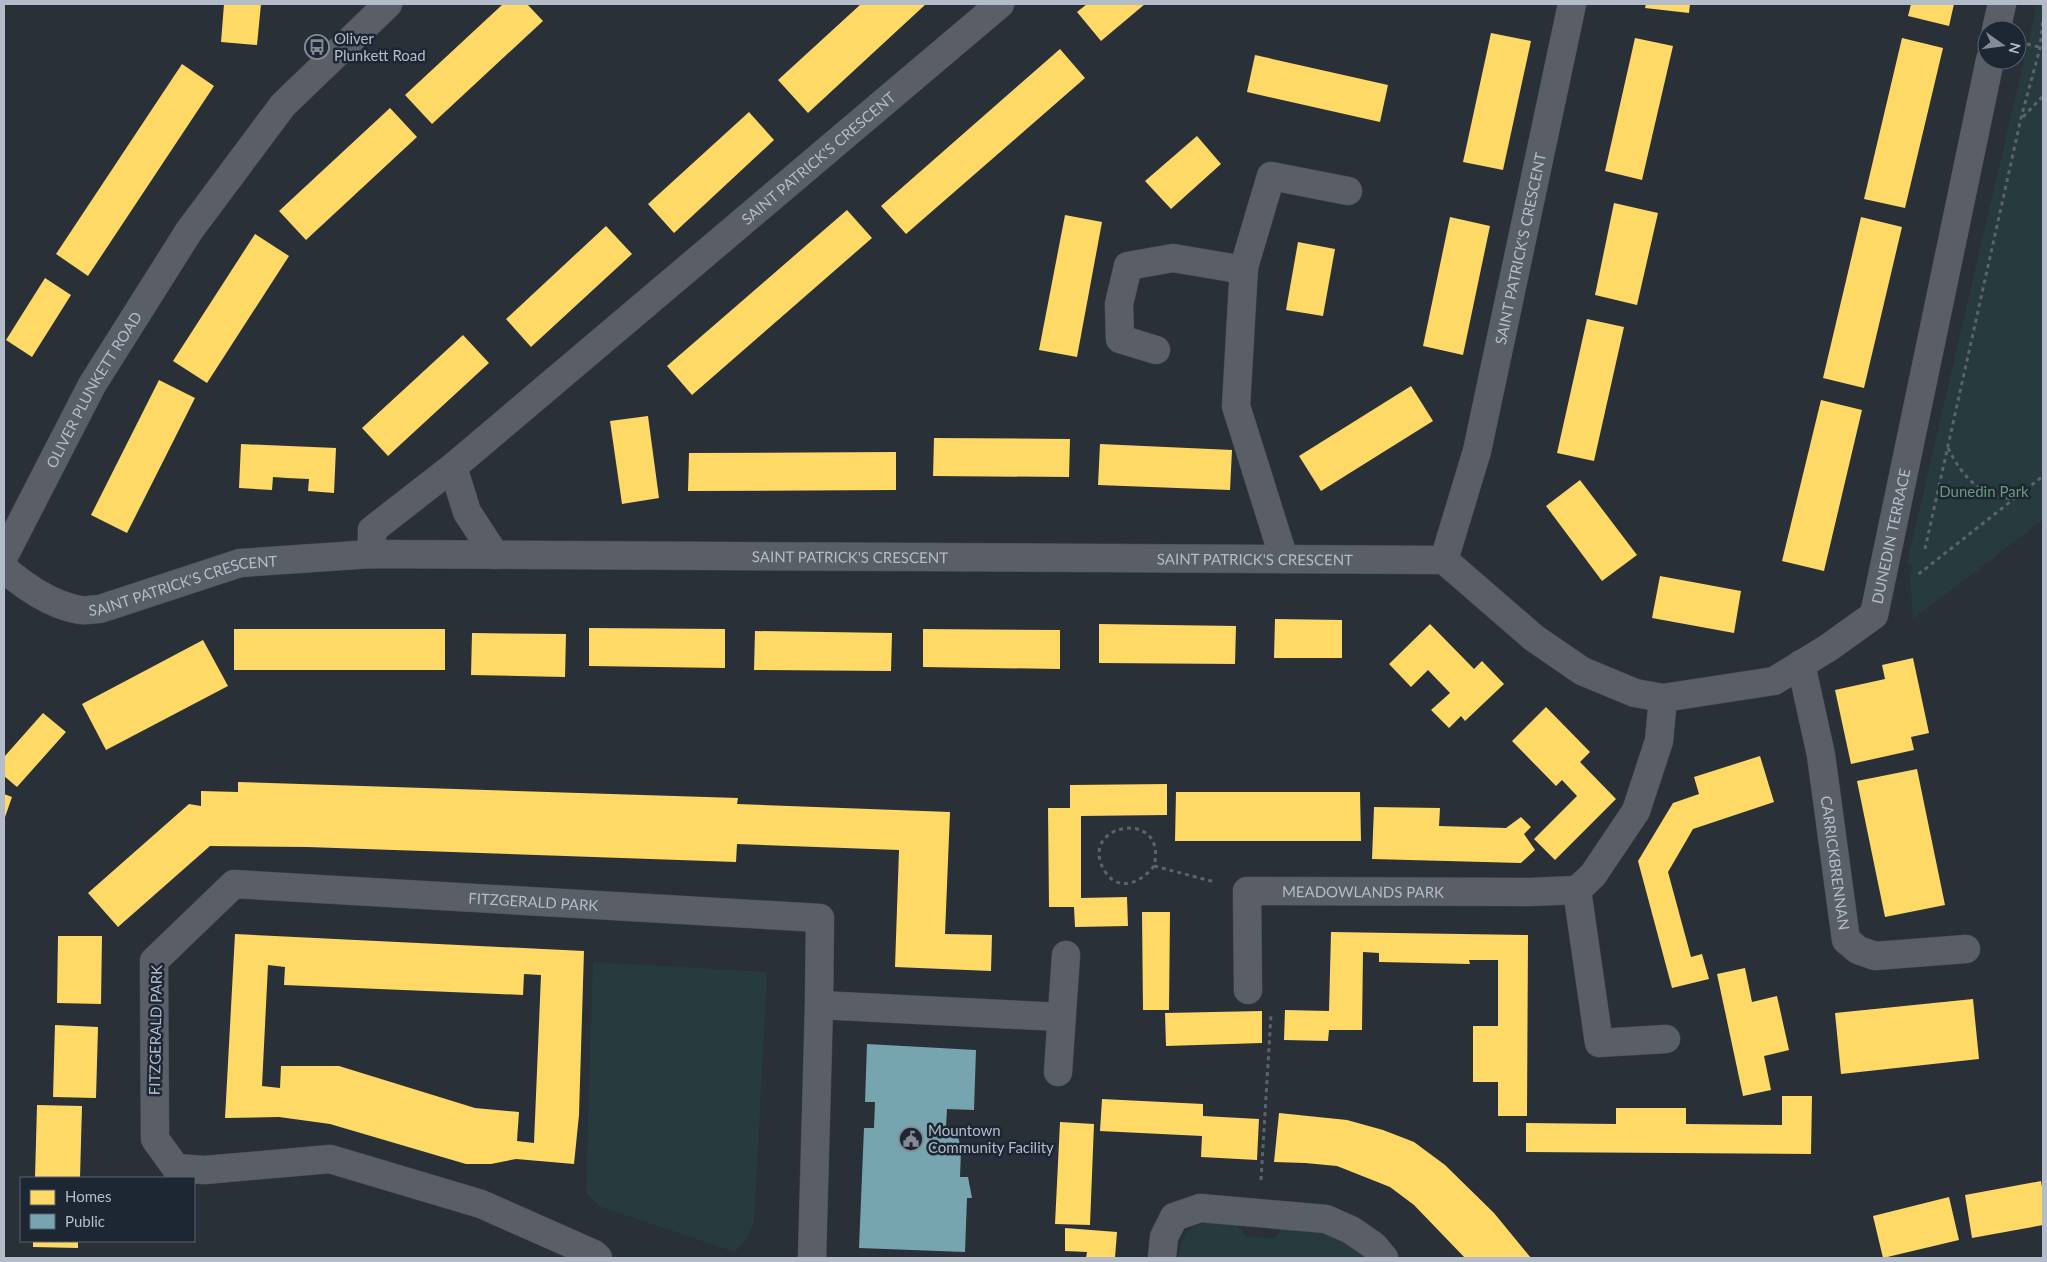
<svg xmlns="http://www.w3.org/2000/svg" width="2047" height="1262" viewBox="0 0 2047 1262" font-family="Lato,sans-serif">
<rect width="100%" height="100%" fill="#2a3038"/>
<path fill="#273a3e" d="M 2037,4 L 2043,4 L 2043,520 L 1913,619 L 1910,577 L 1913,565 L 1907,563 Z
M 593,962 L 767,972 L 754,1223 L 746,1240 L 735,1252 L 601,1207 L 586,1193 Z
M 1220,1221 L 1237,1225 L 1247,1237 L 1275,1238 L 1284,1226 L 1333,1233 L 1374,1258 L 1178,1258 C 1184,1228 1189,1225 1220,1221 Z"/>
<path fill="#ffd966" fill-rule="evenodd" d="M 224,4 L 261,4 L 257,45 L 221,42 Z
M 503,4 L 527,4 L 543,21 L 432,124 L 405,95 Z
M 861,4 L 926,4 L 808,113 L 778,80 Z
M 1087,4 L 1145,4 L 1101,41 L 1077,12 Z
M 1646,4 L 1690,4 L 1689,13 L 1645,8 Z
M 1911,4 L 1954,4 L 1949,26 L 1908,16 Z
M 1491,33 L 1531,41 L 1503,170 L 1463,162 Z
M 1635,38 L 1673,46 L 1642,180 L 1605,171 Z
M 1902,38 L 1943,48 L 1905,208 L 1864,199 Z
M 1060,49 L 1085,78 L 906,234 L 881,206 Z
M 1255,55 L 1388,85 L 1380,122 L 1247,92 Z
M 182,64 L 214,86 L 88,276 L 56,254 Z
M 390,108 L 417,137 L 306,240 L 279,211 Z
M 749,112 L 774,140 L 674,233 L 648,204 Z
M 1197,136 L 1221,164 L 1171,209 L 1145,181 Z
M 1614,203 L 1658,213 L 1637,305 L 1595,295 Z
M 847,210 L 872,238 L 692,395 L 667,366 Z
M 1065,215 L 1102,222 L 1077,357 L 1039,350 Z
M 1450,217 L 1490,226 L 1463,355 L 1423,346 Z
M 1861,217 L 1902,227 L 1864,388 L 1823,378 Z
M 606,226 L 632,254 L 531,347 L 506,319 Z
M 255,234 L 289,256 L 207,383 L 173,361 Z
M 1298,242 L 1335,249 L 1323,316 L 1286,310 Z
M 45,278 L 71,295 L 32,357 L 6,340 Z
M 1587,319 L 1624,327 L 1594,461 L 1557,453 Z
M 463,335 L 489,363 L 388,456 L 362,428 Z
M 159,380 L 195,398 L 127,533 L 91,515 Z
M 1411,386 L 1433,421 L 1321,491 L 1299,456 Z
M 1821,400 L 1862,410 L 1824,571 L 1782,561 Z
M 648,416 L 659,498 L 622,504 L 610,421 Z
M 934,438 L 1070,439 L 1069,477 L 933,476 Z
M 241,444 L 336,448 L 334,493 L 308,491 L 309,479 L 287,478 L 273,477 L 272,490 L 239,488 Z
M 1100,444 L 1232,450 L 1230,490 L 1098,485 Z
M 896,452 L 896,490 L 688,491 L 689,453 Z
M 1580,480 L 1637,555 L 1602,581 L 1546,506 Z
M 1660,576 L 1741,591 L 1734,633 L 1652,618 Z
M 1275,619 L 1342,620 L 1342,658 L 1274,658 Z
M 1099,624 L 1236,626 L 1235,664 L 1099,663 Z
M 1430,624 L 1474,669 L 1482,661 L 1504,684 L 1465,721 L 1461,716 L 1449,728 L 1431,710 L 1450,693 L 1428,670 L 1411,687 L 1389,664 Z
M 589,628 L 725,629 L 725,668 L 589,666 Z
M 234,629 L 445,629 L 445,670 L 234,670 Z
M 923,629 L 1060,630 L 1060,669 L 923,667 Z
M 755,631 L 892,633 L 891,671 L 754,670 Z
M 472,633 L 566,634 L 565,677 L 471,675 Z
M 203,640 L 228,686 L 106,750 L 82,704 Z
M 1913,658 L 1929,733 L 1911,737 L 1914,750 L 1851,764 L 1835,690 L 1885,679 L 1882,665 Z
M 1546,707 L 1590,752 L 1580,762 L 1616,799 L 1555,860 L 1534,839 L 1577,796 L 1562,780 L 1556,786 L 1512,741 Z
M 43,713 L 66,732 L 17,787 L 4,776 L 4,757 Z
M 1760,756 L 1774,802 L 1693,829 L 1668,872 L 1691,957 L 1702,954 L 1709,979 L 1672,988 L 1638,861 L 1673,803 L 1699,794 L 1694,777 Z
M 1917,769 L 1945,905 L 1885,917 L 1857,781 Z
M 238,782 L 738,798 L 737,804 L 950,812 L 945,934 L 992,935 L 991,971 L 895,967 L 899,850 L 737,844 L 736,862 L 307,847 L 210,846 L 118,927 L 88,893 L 189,804 L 201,806 L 201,791 L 238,792 Z
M 1167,784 L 1167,815 L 1081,816 L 1081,898 L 1127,897 L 1128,926 L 1075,927 L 1074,907 L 1049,907 L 1048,808 L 1070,808 L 1070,785 Z
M 1176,792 L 1360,792 L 1361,841 L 1175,841 Z
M 4,794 L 12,797 L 4,820 Z
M 1374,807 L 1440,808 L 1439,826 L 1506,828 L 1521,817 L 1531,827 L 1524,834 L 1535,850 L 1521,863 L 1372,859 Z
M 1142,912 L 1170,912 L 1169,1010 L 1143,1010 Z
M 1331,932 L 1528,935 L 1527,1116 L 1498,1116 L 1498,1082 L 1473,1082 L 1473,1026 L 1498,1026 L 1498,960 L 1469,960 L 1470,964 L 1379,962 L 1379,953 L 1363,952 L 1362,1030 L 1329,1030 L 1328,1041 L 1284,1040 L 1285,1010 L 1329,1011 Z
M 235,934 L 584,951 L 579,1115 L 574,1164 L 516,1159 L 491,1164 L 466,1164 L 330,1124 L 279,1117 L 225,1118 ZM 268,965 L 285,967 L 284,985 L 523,995 L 524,974 L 541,975 L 534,1143 L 517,1141 L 519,1112 L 475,1108 L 339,1066 L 281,1066 L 280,1088 L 262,1086 Z
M 58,936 L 102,936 L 101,1004 L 57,1003 Z
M 1745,968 L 1752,1002 L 1777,996 L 1789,1050 L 1764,1056 L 1771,1090 L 1743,1096 L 1717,974 Z
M 1973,999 L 1979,1059 L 1841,1074 L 1835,1013 Z
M 1262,1011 L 1262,1043 L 1166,1046 L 1165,1013 Z
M 55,1025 L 98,1027 L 96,1098 L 53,1097 Z
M 1782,1096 L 1812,1096 L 1811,1154 L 1526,1152 L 1526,1123 L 1616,1124 L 1616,1108 L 1686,1108 L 1686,1124 L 1782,1125 Z
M 1102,1099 L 1203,1104 L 1203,1116 L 1259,1119 L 1257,1160 L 1201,1157 L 1202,1136 L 1100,1131 Z
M 37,1105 L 82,1106 L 80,1178 L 35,1178 Z
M 1279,1113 L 1347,1120 L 1383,1130 L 1414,1142 L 1445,1165 L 1494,1213 L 1531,1258 L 1465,1258 L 1414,1205 L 1390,1187 L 1337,1166 L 1305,1163 L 1274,1162 Z
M 1060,1122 L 1094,1124 L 1090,1225 L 1055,1224 Z
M 2041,1181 L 2043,1193 L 2043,1225 L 1972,1238 L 1965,1195 Z
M 1949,1197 L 1959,1240 L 1883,1258 L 1873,1216 Z
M 1065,1228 L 1117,1232 L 1115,1258 L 1086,1258 L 1087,1252 L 1065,1251 Z
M 33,1241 L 78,1241 L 78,1248 L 33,1247 Z"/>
<path fill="#76a5af" d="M 867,1044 L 976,1050 L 974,1110 L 947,1109 L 946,1127 L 956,1128 L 961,1149 L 960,1177 L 968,1177 L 972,1198 L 967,1198 L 965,1252 L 859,1248 L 864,1128 L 874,1128 L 875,1102 L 865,1102 Z"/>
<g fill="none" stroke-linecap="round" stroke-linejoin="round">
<defs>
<g id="minor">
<path d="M 1996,30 L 2002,4"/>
<path d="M 1156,350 L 1120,339 L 1119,304 L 1128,266 L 1173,258 L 1244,270"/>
<path d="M 453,467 L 467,512 L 495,555"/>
<path id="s1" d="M 372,554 L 372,530 L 453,467 L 1000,4"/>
<path id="s2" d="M 4,556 L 92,385 L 189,231 L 283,105 L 388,4"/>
<path d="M 1284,559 L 1236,406 L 1244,267 L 1271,176 L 1348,191"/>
<path id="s3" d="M 1444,560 L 1534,638 L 1582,671 L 1635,693 L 1663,698 L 1774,681 L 1828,648 L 1874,615 L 1990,60"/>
<path id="s4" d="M 1444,560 L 1477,451 L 1572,4"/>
<path id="s5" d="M 4,569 C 26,587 51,605 80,610 C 86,611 93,609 100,609 L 240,563 L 372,554 L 1444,560"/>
<path id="s6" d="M 1801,664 L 1821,755 L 1846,940 L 1858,950 L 1875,956 L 1966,949"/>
<path d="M 1663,698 L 1659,741 L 1636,811 L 1593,875 L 1577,890 L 1599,1043 L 1666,1039"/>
<path id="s7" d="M 1248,990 L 1247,891 L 1530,892 L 1577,890"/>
<path d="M 819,1005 L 1061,1017"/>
<path d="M 1058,1072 L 1066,955"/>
<path id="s8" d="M 598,1258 L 594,1254 L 481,1204 L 330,1159 L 205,1170 L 176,1168 L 155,1139 L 154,961 L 234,884 L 820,918 L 819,1005 L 812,1258"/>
<path d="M 1162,1258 L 1164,1237 L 1174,1217 L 1200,1208 L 1326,1219 L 1351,1230 L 1374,1246 L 1384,1258"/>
</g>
</defs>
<use href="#minor" stroke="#484c53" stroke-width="29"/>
<path stroke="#5d636a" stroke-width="3" stroke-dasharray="4 4" stroke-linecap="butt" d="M 2027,44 L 2043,48
M 2023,117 L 2043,96
M 1948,448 C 1962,476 1980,497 2014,499
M 1925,549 L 2021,118 L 2040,48 L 2043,18
M 1918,573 L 1920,573 L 2043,476
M 1154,866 C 1143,881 1120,893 1106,873 C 1073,824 1169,806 1154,866 L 1215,882
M 1261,1180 L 1271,1014"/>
<use href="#minor" stroke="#5a5e66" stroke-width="28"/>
</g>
<defs>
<symbol id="bus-ring" viewBox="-11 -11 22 22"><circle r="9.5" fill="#1d2633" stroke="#848b96" stroke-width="1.5"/><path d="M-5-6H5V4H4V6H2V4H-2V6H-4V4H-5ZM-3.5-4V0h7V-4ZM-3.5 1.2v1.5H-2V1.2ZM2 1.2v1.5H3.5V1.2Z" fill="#848b96"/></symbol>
<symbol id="civic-ring" viewBox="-11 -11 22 22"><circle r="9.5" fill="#1d2633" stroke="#848b96" stroke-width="1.5"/><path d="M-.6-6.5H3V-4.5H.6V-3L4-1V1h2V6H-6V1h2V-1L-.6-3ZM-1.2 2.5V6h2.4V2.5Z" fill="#848b96"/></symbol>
</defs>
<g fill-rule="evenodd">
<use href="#bus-ring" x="303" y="33" width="28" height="28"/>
<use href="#civic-ring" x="897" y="1125" width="28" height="28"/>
</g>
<g text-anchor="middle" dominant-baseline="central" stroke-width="5" stroke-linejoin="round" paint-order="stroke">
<g font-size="15" fill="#b4bcc9" stroke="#1d2633" text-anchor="start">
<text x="334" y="38">Oliver<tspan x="334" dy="17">Plunkett Road</tspan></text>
<text x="928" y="1130">Mountown<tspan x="928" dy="17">Community Facility</tspan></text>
</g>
<g font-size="15" fill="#b4bcc9" stroke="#1d2633">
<text stroke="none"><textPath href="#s1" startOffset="605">SAINT PATRICK'S CRESCENT</textPath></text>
<text stroke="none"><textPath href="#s4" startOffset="321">SAINT PATRICK'S CRESCENT</textPath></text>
<text stroke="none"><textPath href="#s2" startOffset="189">OLIVER PLUNKETT ROAD</textPath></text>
<text stroke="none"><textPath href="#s3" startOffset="576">DUNEDIN TERRACE</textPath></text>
<text stroke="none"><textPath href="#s5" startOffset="865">SAINT PATRICK'S CRESCENT</textPath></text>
<text stroke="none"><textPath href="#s5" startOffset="1270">SAINT PATRICK'S CRESCENT</textPath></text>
<text stroke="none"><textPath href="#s5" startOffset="194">SAINT PATRICK'S CRESCENT</textPath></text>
<text stroke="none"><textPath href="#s6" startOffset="202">CARRICKBRENNAN</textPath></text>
<text stroke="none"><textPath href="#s7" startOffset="215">MEADOWLANDS PARK</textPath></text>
<text stroke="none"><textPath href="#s8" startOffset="1066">FITZGERALD PARK</textPath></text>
<text transform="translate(155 1030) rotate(-89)">FITZGERALD PARK</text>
</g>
<g font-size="15" fill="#6b9a76" stroke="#1d2633">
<text x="1984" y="491">Dunedin Park</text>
</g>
</g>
<rect width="2047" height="1262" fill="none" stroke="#b4bcc9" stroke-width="10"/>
<rect x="20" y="1177" width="175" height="65" fill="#1d2633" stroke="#59626f"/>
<rect x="30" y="1190" width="25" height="15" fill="#ffd966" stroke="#59626f"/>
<text x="65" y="1202" font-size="15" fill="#b4bcc9">Homes</text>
<rect x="30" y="1214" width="25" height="15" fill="#76a5af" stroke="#59626f"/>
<text x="65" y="1227" font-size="15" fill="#b4bcc9">Public</text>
<g transform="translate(2002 45) rotate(104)"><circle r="24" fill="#1d2633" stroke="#59626f"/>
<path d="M0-4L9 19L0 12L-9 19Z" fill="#848b96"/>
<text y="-8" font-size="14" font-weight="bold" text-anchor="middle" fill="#b4bcc9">N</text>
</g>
</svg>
